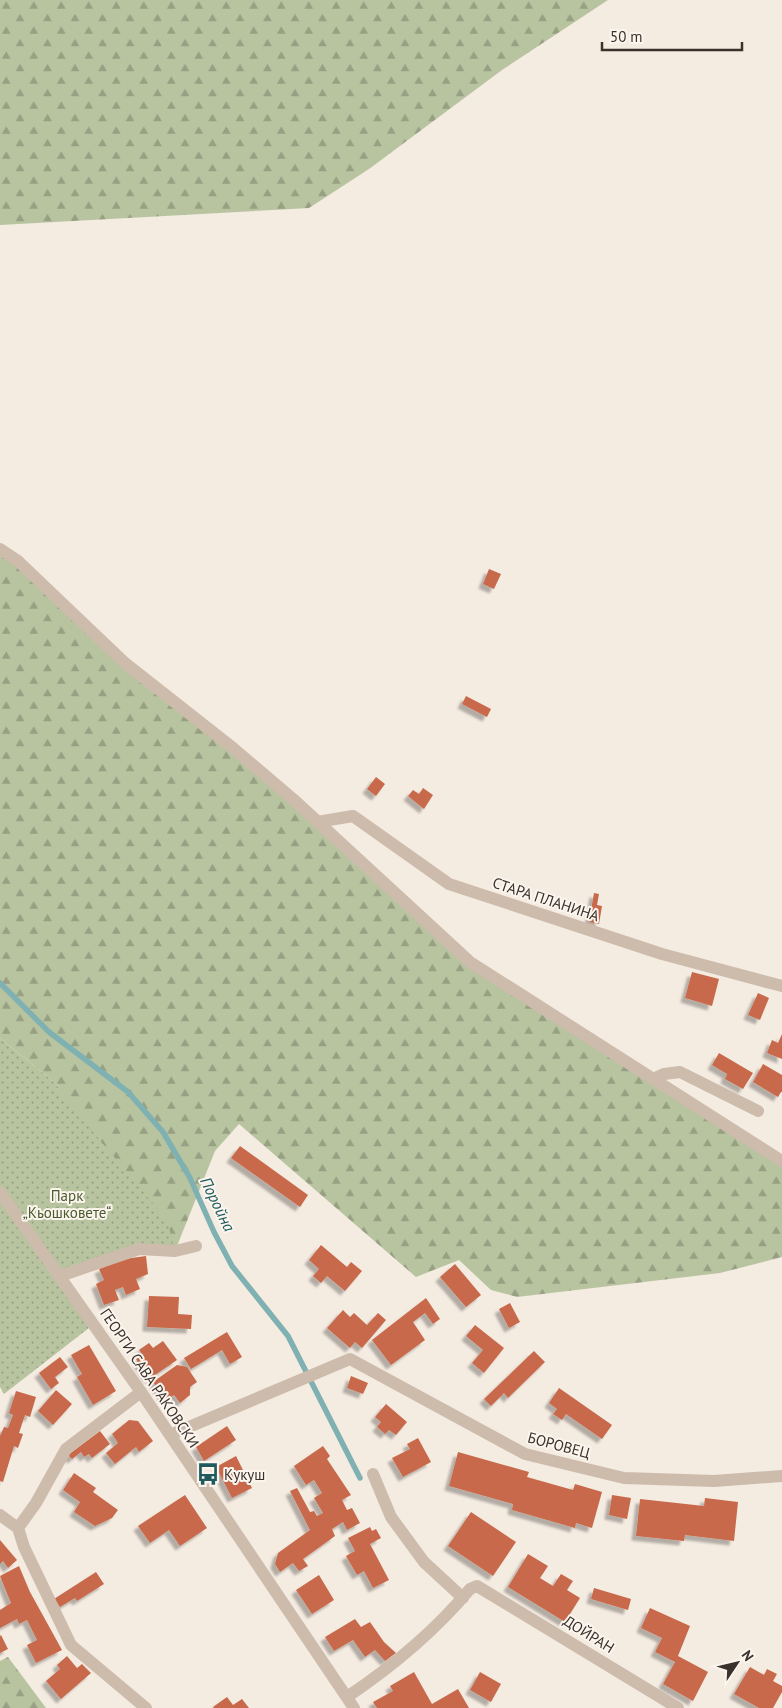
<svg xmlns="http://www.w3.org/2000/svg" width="782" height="1708" viewBox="0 0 782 1708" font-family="'PT Sans',sans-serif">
<defs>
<pattern id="forest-firs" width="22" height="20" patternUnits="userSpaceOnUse" patternTransform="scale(1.25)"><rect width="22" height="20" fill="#b8c4a0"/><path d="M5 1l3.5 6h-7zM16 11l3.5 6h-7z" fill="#97a083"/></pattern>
<pattern id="park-dots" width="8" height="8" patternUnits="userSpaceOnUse" patternTransform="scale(1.25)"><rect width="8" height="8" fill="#b8c4a0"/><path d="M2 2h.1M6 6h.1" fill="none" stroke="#97a083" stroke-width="1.8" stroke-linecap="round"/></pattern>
<filter id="shadow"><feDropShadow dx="-4.5" dy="4.5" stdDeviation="1" flood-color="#0004"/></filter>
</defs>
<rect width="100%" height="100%" fill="#f4ebe1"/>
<path fill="url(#forest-firs)" d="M 0,0 L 608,0 L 502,70 L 369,169 L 309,208 L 0,225 Z
M 0,549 L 125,663 L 233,748 L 470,962 L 782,1161 L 782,1257 L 720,1273 L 517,1297 L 491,1290 L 459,1260 L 416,1277 L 239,1124 L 215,1151 L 175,1251 L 57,1089 L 59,1086 L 0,1038 Z
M 8,1657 L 46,1708 L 0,1708 L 0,1661 Z"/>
<path fill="url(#park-dots)" d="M 0,1038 L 59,1086 L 57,1089 L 167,1220 L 175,1251 L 139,1249 L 60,1276 L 94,1324 L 4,1394 L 0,1387 Z"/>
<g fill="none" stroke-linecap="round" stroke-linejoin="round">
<path stroke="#7fb0b2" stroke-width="5.5" d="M 0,983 L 49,1032 L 128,1092 L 163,1132 L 190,1178 L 214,1232 L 232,1266 L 288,1336 L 360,1478"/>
</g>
<path fill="#c8694b" filter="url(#shadow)" d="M 489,569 L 501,574 L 494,589 L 483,584 Z
M 466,696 L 491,709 L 487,717 L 462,704 Z
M 376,777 L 385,784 L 376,796 L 367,789 Z
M 423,788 L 433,795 L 424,809 L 408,796 L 413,790 L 419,794 Z
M 594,893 L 599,894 L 597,905 L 602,906 L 599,924 L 589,922 Z
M 692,972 L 719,979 L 712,1006 L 685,998 Z
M 758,993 L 769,998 L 760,1020 L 748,1015 Z
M 782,1034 L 782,1059 L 767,1053 L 772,1040 L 778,1043 Z
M 719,1053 L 753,1073 L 743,1089 L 725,1079 L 727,1074 L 712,1065 Z
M 763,1064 L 782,1075 L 782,1092 L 781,1092 L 778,1097 L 753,1082 Z
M 240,1146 L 308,1195 L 300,1207 L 231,1158 Z
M 321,1245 L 347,1267 L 351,1262 L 362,1271 L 345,1291 L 327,1276 L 321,1283 L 313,1276 L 319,1269 L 309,1260 Z
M 146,1256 L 148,1274 L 136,1279 L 140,1289 L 126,1295 L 123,1287 L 115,1290 L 119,1300 L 104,1305 L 96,1284 L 104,1280 L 99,1269 L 124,1259 Z
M 455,1264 L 481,1295 L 466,1307 L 440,1277 Z
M 149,1296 L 179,1297 L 178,1314 L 192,1315 L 191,1329 L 147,1327 Z
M 426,1298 L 440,1319 L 433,1324 L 425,1313 L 413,1322 L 425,1340 L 391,1365 L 372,1340 Z
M 510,1303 L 520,1322 L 509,1328 L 499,1309 Z
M 343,1310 L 350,1317 L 354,1313 L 367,1325 L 378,1313 L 386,1320 L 362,1348 L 355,1342 L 350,1348 L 327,1328 Z
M 475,1325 L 504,1348 L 484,1373 L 472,1363 L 483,1350 L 466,1336 Z
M 227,1332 L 242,1357 L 230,1364 L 222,1350 L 191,1369 L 184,1358 Z
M 163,1341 L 177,1360 L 149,1379 L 136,1359 L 143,1355 L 139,1350 L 149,1343 L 153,1348 Z
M 89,1345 L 116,1391 L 93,1405 L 77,1377 L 82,1374 L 71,1355 Z
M 534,1351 L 545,1362 L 508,1398 L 504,1393 L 491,1406 L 484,1399 Z
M 60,1357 L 68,1367 L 55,1377 L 59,1383 L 51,1389 L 39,1373 Z
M 177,1365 L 187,1367 L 197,1382 L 190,1387 L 190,1395 L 180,1403 L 174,1395 L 166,1400 L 153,1382 Z
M 351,1376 L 368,1383 L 363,1394 L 347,1388 Z
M 559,1388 L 612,1425 L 602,1439 L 566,1414 L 562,1420 L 553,1414 L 557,1409 L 549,1403 Z
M 56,1390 L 72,1404 L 53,1425 L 38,1411 Z
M 16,1391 L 36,1397 L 30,1417 L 25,1415 L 19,1433 L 23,1434 L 18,1448 L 14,1446 L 3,1482 L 0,1481 L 0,1436 L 4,1427 L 8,1428 L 13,1415 L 9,1413 Z
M 386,1404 L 407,1422 L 396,1435 L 389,1430 L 385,1434 L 377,1427 L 381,1422 L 375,1417 Z
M 129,1420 L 138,1421 L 153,1441 L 139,1452 L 136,1447 L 115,1464 L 106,1453 L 118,1443 L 112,1434 Z
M 227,1426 L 236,1440 L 204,1461 L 196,1447 Z
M 100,1431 L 110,1444 L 92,1458 L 89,1454 L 84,1457 L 81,1452 L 72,1459 L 68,1455 Z
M 418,1438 L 431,1462 L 403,1477 L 392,1458 L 410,1449 L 407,1444 Z
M 323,1446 L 330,1456 L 327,1459 L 351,1495 L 342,1500 L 347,1510 L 352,1508 L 360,1523 L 347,1530 L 343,1522 L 332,1529 L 335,1536 L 303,1559 L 308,1566 L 299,1571 L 293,1563 L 280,1572 L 275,1564 L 278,1553 L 310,1530 L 290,1491 L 297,1488 L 310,1512 L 314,1511 L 317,1516 L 323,1513 L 314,1498 L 322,1493 L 314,1480 L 306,1485 L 294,1466 Z
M 458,1452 L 529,1472 L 527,1477 L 573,1490 L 575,1484 L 602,1492 L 592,1528 L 576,1523 L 575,1528 L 512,1510 L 513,1504 L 449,1486 Z
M 236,1456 L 252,1488 L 232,1498 L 216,1467 Z
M 74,1473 L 96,1488 L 93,1492 L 118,1510 L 112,1518 L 95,1526 L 74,1512 L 80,1502 L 63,1490 Z
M 185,1495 L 207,1528 L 180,1546 L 169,1530 L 150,1543 L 138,1526 Z
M 612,1495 L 631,1498 L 627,1519 L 609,1515 Z
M 705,1498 L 738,1502 L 734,1541 L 685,1535 L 684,1541 L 636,1536 L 640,1499 L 704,1506 Z
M 471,1512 L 516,1542 L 493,1576 L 448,1546 Z
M 370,1527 L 372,1531 L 376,1529 L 381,1538 L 370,1544 L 389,1580 L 373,1588 L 364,1571 L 357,1575 L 346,1556 L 355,1551 L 348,1538 Z
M 0,1540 L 17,1560 L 8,1568 L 3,1561 L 0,1564 Z
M 528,1554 L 548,1566 L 540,1578 L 553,1586 L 561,1574 L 573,1581 L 567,1590 L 580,1598 L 565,1622 L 508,1587 Z
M 19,1566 L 30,1592 L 62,1650 L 36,1663 L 27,1645 L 37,1640 L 27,1620 L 19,1624 L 17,1619 L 0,1628 L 0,1610 L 11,1603 L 0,1576 Z
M 96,1572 L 104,1584 L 77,1601 L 75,1598 L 60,1607 L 54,1599 Z
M 319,1575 L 334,1600 L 312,1614 L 296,1590 Z
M 594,1588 L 631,1599 L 628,1610 L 591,1599 Z
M 650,1608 L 690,1626 L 678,1656 L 708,1672 L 693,1701 L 663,1684 L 675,1662 L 655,1652 L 662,1638 L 641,1628 Z
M 355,1619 L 361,1627 L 370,1622 L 384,1642 L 396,1653 L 385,1661 L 375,1650 L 365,1657 L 353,1640 L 334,1651 L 325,1637 Z
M 1,1635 L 8,1649 L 0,1653 L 0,1636 Z
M 67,1656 L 77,1668 L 82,1664 L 91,1673 L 61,1699 L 46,1681 L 60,1669 L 57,1665 Z
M 750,1667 L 764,1675 L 767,1669 L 777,1674 L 773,1681 L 782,1686 L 782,1692 L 773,1708 L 759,1708 L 734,1694 Z
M 414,1672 L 432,1704 L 458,1689 L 469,1708 L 377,1708 L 373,1702 L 393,1691 L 390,1686 Z
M 480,1672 L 501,1684 L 491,1702 L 470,1690 Z
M 227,1697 L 233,1705 L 242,1699 L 249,1708 L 214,1708 L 213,1707 Z"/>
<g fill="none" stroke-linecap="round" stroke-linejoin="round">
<path stroke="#cdbbac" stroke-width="12" d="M 0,549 L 18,561 L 125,663 L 233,748 L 293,799 L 470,962 L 782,1161
M 317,822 L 353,816 L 449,884 L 662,954 L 782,986
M 653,1079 L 664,1074 L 680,1072 L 758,1111
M 0,1192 L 141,1392 L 354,1708
M 60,1276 L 139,1249 L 175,1251 L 196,1246
M 170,1435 L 350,1359 L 525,1454 L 624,1478 L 714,1481 L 782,1476
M 373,1474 L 391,1517 L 424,1562 L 463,1598
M 0,1515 L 18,1528
M 18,1528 L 24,1547 L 71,1645 L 146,1708
M 18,1528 L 36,1503 L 66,1449 L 141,1392
M 347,1697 C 393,1666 435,1631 470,1589 L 477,1586 L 678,1708"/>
</g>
<defs>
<symbol id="bus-bare" viewBox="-9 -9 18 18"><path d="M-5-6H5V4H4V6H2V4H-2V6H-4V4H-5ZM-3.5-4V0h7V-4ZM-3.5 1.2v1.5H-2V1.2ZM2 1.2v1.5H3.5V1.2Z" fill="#1f5a5e" stroke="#fbf5ee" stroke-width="2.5" paint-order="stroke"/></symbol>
</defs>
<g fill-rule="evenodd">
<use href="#bus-bare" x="192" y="1458" width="32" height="32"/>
</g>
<g text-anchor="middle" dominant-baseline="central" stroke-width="4" stroke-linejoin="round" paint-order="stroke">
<g font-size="15" fill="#3b302b" stroke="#fbf5ee">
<text transform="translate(546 899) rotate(18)">СТАРА ПЛАНИНА</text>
<text transform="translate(150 1378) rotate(56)">ГЕОРГИ САВА РАКОВСКИ</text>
<text transform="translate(559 1445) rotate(15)">БОРОВЕЦ</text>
<text transform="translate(589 1634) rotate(32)">ДОЙРАН</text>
</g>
<g font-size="15" fill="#4a5a2e" stroke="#fbf5ee">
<text x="67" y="1195">Парк<tspan x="67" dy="17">„Кьошковете“</tspan></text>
</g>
<g font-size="15" fill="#3b302b" stroke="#fbf5ee" text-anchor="start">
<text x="224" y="1474">Кукуш</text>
</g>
<g font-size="16" font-style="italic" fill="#1f5a5e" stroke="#fbf5ee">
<text transform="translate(218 1204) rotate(64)">Поройна</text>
</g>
</g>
<g transform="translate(737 1663) rotate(55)" stroke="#fbf5ee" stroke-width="4" paint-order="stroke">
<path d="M0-4L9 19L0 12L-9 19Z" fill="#3b302b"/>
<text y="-8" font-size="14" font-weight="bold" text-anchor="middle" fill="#3b302b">N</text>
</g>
<path d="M602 42v8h140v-8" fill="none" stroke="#3b302b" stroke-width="2.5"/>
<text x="610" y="42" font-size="15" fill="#3b302b" stroke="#fbf5ee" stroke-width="4" paint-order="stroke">50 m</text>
</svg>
